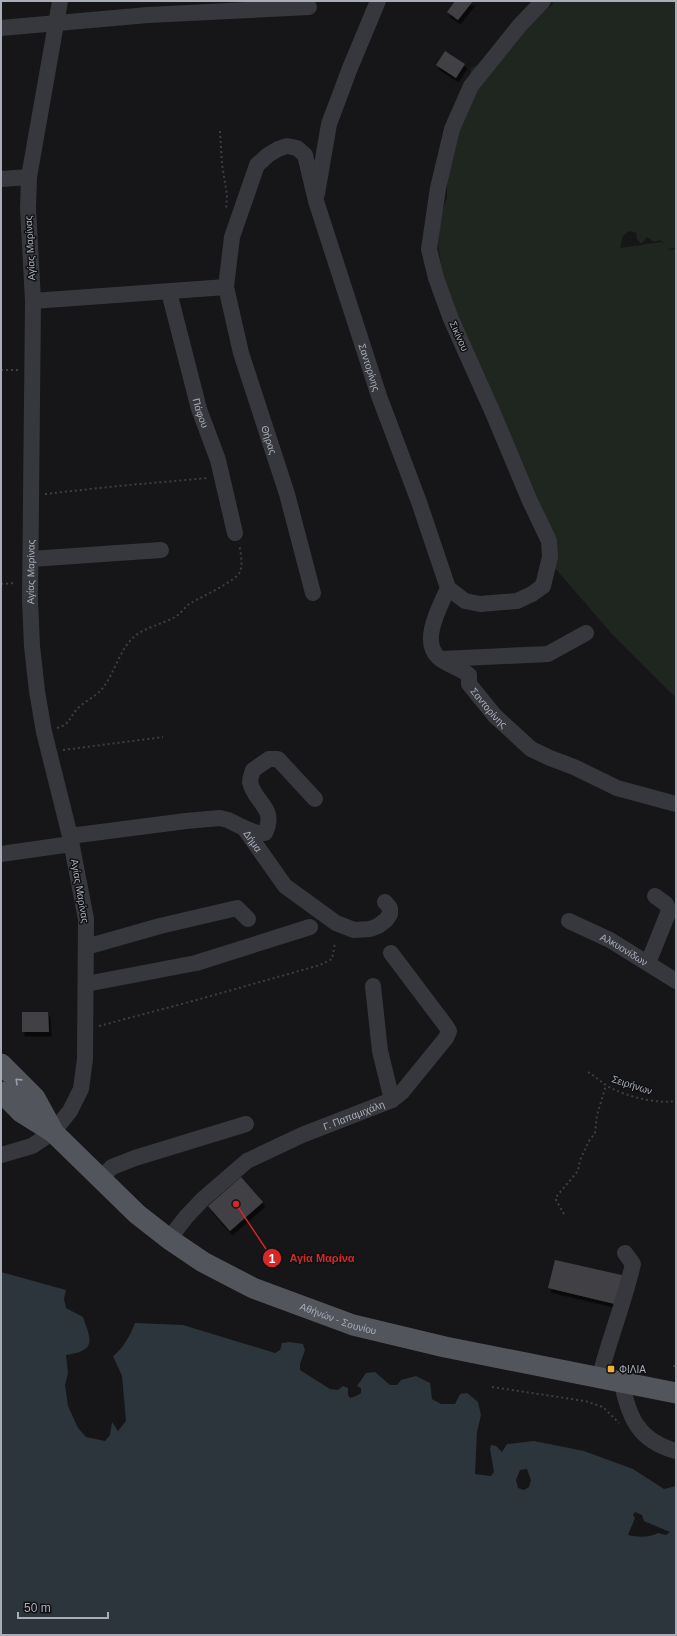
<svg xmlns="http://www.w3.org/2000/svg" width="677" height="1636" viewBox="0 0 677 1636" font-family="Arial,sans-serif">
<defs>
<filter id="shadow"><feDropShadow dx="2.5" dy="4.5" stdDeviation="0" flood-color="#0009"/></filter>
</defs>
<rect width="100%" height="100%" fill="#161618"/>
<path fill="#1e261f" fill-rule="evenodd" d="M 553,1 L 676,1 L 676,247 L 671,249 L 667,248 L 670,250 L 676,249 L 676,698 L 611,633 L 554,567 L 459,323 L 442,272 L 438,244 L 441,213 L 447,198 L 447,177 L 470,78 L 471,68 L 509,49 L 547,6 L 549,8 L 553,4 ZM 629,231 L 636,233 L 637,239 L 640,243 L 642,243 L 647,237 L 654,242 L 661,240 L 664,244 L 661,242 L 620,248 L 623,236 Z"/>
<path fill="#2c353c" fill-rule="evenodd" d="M 1,1272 L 66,1290 L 64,1299 L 66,1308 L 83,1317 C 92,1342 96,1350 66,1355 L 68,1373 L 65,1385 L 68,1406 L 78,1428 L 86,1437 L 105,1441 L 110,1435 L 112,1422 L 118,1431 L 126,1421 L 122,1376 L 113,1356 C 123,1349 131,1334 135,1323 L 183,1325 L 275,1353 L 280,1350 L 282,1343 L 289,1342 L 303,1344 L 305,1350 L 300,1364 L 300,1370 L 330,1389 L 338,1390 L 343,1386 L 348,1388 L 348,1395 L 350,1398 L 356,1396 L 361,1393 L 361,1388 L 357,1386 L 366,1373 L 375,1372 L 390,1385 L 397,1385 L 401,1380 L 416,1376 L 430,1383 L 432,1399 L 441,1404 L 455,1404 L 460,1394 L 467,1393 L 478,1402 L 481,1415 L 477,1432 L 475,1474 L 491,1476 L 494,1472 L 490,1449 L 491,1445 L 496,1446 L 502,1452 L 507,1444 L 534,1441 L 584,1451 L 633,1469 L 664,1489 L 676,1486 L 676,1635 L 1,1635 ZM 527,1469 L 531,1480 L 529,1487 L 524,1490 L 518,1488 L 516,1480 L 520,1470 ZM 635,1512 L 642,1515 L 644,1521 L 670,1532 L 666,1535 L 658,1533 C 649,1538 638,1537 628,1535 L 635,1518 L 633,1515 Z"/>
<path fill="#404145" filter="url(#shadow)" d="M 455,1 L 473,1 L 458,20 L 447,12 Z
M 445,51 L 465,64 L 456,78 L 436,65 Z
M 22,1012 L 48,1012 L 49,1032 L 22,1032 Z
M 241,1177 L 263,1202 L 230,1231 L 208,1206 Z
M 555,1260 L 626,1276 L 619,1305 L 548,1288 Z"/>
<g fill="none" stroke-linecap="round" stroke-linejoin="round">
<path stroke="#3d3f44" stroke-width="2" stroke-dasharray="2 3" stroke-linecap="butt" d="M 220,131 L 222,164 L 227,195 L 226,210
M 1,370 L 20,370
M 45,494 L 118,486 L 208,478
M 1,584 L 16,583
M 57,728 C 70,724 68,720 76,710 C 82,703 95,697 102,689 C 116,672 120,645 139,633 C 151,626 164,623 175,617 C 182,613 185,606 191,603 C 201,597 236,581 240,572 C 243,564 241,553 239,545
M 63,750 L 163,737
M 99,1026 L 193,1001 L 320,965 L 332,959 L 335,943
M 588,1072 C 596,1077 603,1084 611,1088 C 629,1097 656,1104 676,1101
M 564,1214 L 556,1200 L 556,1197 L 578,1171 L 580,1160 L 589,1141 L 595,1133 L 597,1115 L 606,1085
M 674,1367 L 676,1361
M 492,1387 L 585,1401 L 603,1407 L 619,1423"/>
<g stroke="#37383d" stroke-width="16">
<path d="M 1,28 L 148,15 L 309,7"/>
<path d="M 1,179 L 29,177"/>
<path d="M 317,194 L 329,124 L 350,68 L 378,1"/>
<path id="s1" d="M 226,287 L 241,353 L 287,494 L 313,593"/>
<path id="s2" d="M 169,292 L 199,409 L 218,460 L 235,533"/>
<path id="s3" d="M 33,301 L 226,287 L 232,237 L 257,165 L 268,155 L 278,149 L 287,146 L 297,148 L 305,155 L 316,201 L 379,396 L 419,502 L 448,588 C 441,605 420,640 438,657 C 447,665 460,668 469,675 L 469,684 L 495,716 L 531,749 L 550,758 L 574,767 L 617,788 L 676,804"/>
<path d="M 31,559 L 161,550"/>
<path d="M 448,588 L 465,601 L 480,604 L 517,601 L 532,594 L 543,586 L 550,557 L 549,541 L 529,499 L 493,413 L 451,319 L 436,278 L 429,249 L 438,188 L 452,129 L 471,86 L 520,25 L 543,1"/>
<path d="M 441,659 L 548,654 L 586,633"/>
<path d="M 244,828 L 257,833 L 265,833 C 277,807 255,804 250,782 C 250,778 252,774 253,770 L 269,759 L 278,759 L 315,799"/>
<path id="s4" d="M 70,836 L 186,821 L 220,818 L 228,820 L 244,828 L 285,886 L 336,923 L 354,930 L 370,929 L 378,926 L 386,920 L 390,914 L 390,908 L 385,902"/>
<path d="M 1,854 L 71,844"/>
<path id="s5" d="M 569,921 L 610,940 L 676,981"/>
<path d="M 86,947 L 160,926 L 237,908 L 248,919"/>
<path d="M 648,963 L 669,911 L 666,904 L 655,896"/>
<path d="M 86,984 L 196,963 L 310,927"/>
<path d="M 373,986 L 380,1051 L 392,1100"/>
<path id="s6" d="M 1,1155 L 32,1146 L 53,1132 L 70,1111 L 81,1089 L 85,1059 L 86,919 L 70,836 L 44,732 L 37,691 L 32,646 L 30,600 L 33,301 L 28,208 L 29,177 L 60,1"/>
<path d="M 100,1179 L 112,1167 L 135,1158 L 246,1124"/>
<path id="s7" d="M 169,1239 L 186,1217 L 203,1199 L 247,1161 L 302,1135 L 392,1100 L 402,1092 L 446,1038 L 449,1031 L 446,1026 L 391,953"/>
<path d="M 599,1379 C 609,1340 624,1303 633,1264 L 625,1253"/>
<path d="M 622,1384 C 629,1418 639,1441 676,1451"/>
</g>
<g stroke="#53555c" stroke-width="21">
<path d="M 1,1064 L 35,1098 L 53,1131"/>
<path id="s8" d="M 1,1092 L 21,1112 L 53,1132 L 137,1214 L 169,1239 L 203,1262 L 253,1288 L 353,1325 L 445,1347 L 676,1393"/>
</g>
</g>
<defs><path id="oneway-chevron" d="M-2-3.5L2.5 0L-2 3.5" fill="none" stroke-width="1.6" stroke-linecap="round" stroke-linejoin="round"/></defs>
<use stroke="#979ba6" href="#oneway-chevron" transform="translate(18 1081) rotate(-136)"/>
<rect fill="#f2b134" stroke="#111113" stroke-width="1.5" x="607" y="1365" width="8" height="8" rx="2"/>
<g text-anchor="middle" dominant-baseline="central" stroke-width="3" stroke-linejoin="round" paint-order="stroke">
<g font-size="10" fill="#a8adb8" stroke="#111113">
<text transform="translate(30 248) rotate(-93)">Αγίας Μαρίνας</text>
<text transform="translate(459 336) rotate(66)">Σικίνου</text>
<text stroke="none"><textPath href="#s3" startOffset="599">Σαντορίνης</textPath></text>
<text stroke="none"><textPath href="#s2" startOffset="125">Πάφου</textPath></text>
<text stroke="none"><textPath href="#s1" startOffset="159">Θήρας</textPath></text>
<text stroke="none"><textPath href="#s6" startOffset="632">Αγίας Μαρίνας</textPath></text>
<text stroke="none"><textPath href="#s3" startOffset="983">Σαντορίνης</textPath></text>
<text stroke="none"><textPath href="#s4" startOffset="193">Δήμα</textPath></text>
<text transform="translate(80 891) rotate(80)">Αγίας Μαρίνας</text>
<text stroke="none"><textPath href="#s5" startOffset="62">Αλκυονίδων</textPath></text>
<text transform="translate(632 1085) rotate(18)">Σειρήνων</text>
<text stroke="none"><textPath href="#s7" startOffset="227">Γ. Παπαμιχάλη</textPath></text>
<text stroke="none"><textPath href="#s8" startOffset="412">Αθήνών - Σουνίου</textPath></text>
</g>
<g font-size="10" fill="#a8adb8" stroke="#111113" text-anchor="start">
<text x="619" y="1369">ΦΙΛΙΑ</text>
</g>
</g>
<path fill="none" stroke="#d62828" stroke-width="1.5" d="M236 1204L272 1258"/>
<g fill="#d62828" stroke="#111113" stroke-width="1.5">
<circle cx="236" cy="1204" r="4"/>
<circle cx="272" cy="1258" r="10"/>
</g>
<g font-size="12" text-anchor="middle" font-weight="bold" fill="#fff">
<text x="272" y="1263">1</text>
</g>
<g font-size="11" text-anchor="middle" font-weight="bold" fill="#d62828" stroke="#111113" stroke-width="3" stroke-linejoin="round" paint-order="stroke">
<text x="322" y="1262">Αγία Μαρίνα</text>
</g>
<rect width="677" height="1636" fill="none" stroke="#a8adb8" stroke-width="4"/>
<path d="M18 1612v6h90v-6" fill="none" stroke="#a8adb8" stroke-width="2"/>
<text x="24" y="1612" font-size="12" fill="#a8adb8" stroke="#111113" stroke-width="3" paint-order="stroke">50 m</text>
</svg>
